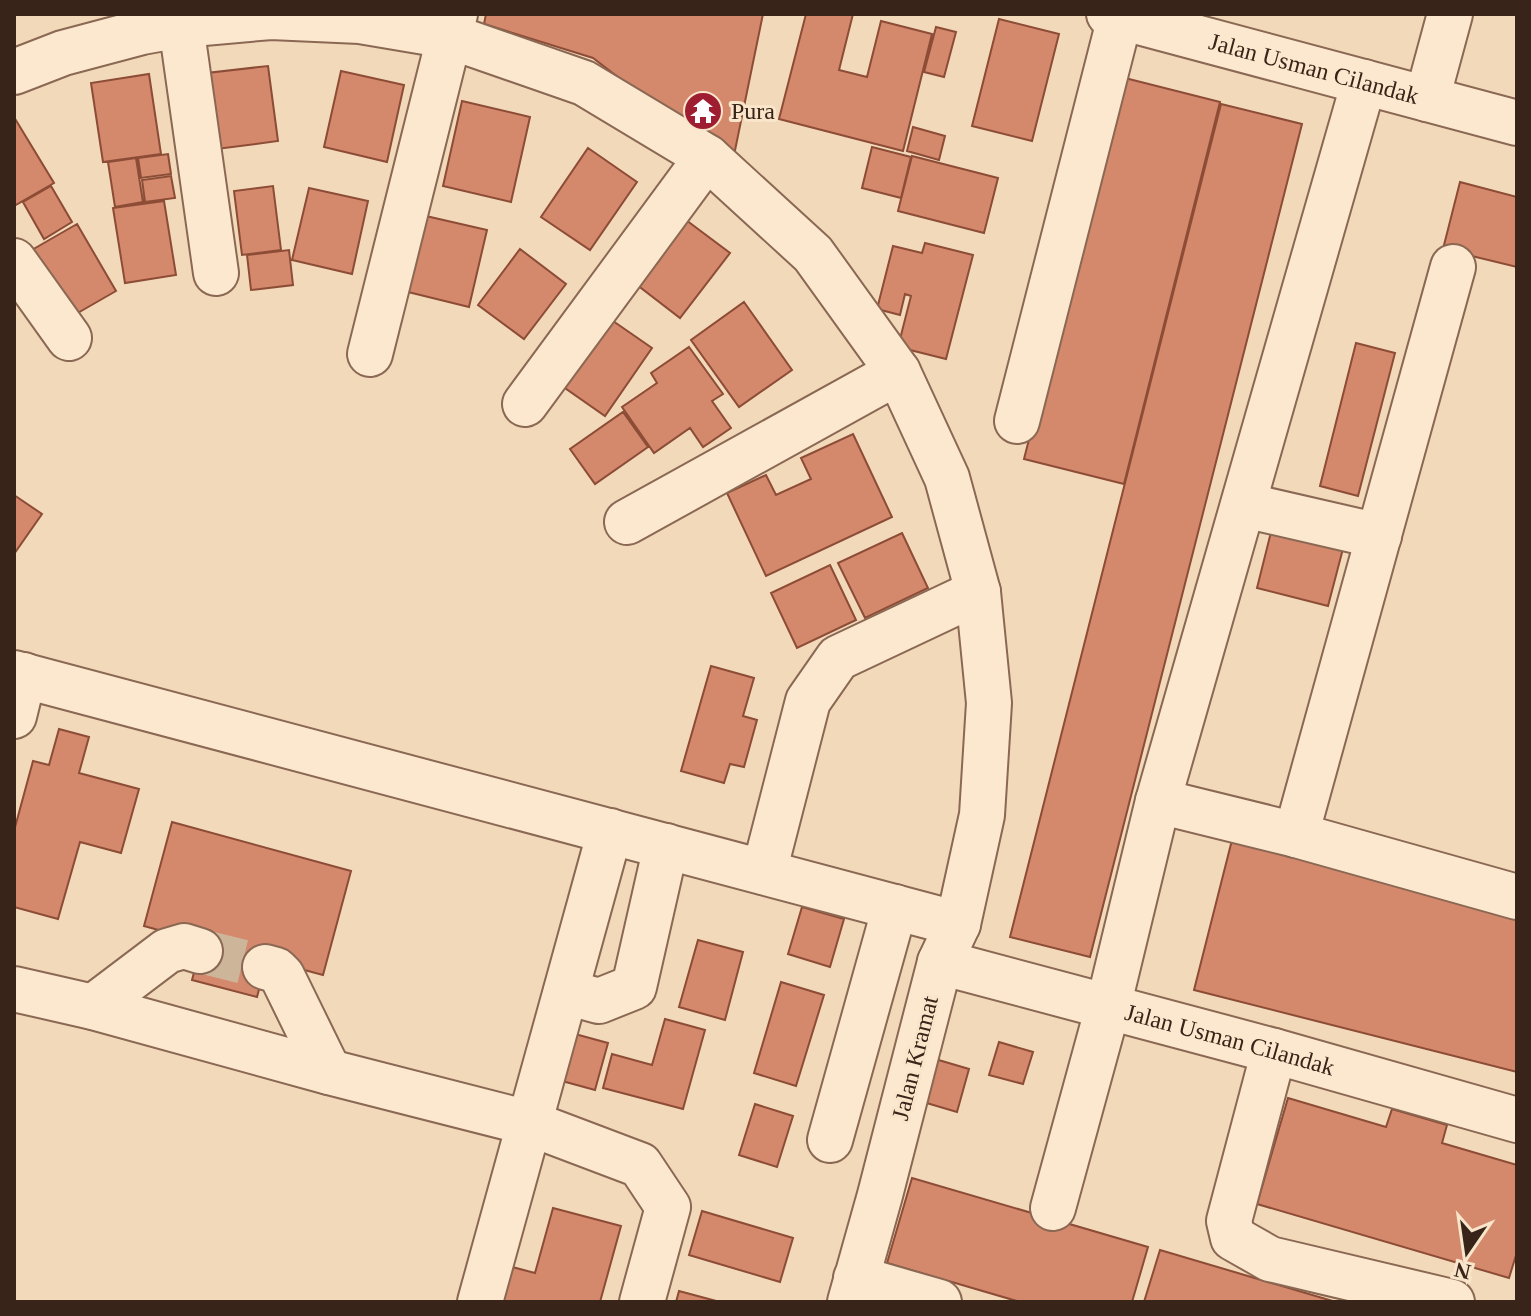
<svg xmlns="http://www.w3.org/2000/svg" width="1531" height="1316" viewBox="0 0 1531 1316" font-family="Georgia,serif">
<rect width="100%" height="100%" fill="#f2d9ba"/>
<path fill="#d4886c" stroke="#8c4c36" stroke-width="2" d="M 486,14 L 763,14 L 732,165 L 593,58 L 484,24 Z
M 806,14 L 853,14 L 839,70 L 867,77 L 881,21 L 932,34 L 903,151 L 779,119 Z
M 999,19 L 1059,34 L 1032,141 L 972,126 Z
M 936,27 L 956,32 L 944,77 L 924,72 Z
M 268,66 L 278,141 L 217,149 L 207,73 Z
M 341,71 L 404,85 L 387,162 L 324,147 Z
M 149,74 L 161,154 L 103,162 L 91,83 Z
M 1121,77 L 1220,102 L 1124,484 L 1024,459 Z
M 462,101 L 530,117 L 511,202 L 443,186 Z
M 1221,104 L 1302,124 L 1090,957 L 1010,937 Z
M 14,117 L 54,183 L 14,206 Z
M 913,127 L 945,136 L 939,160 L 907,151 Z
M 872,147 L 911,157 L 901,198 L 862,188 Z
M 588,148 L 637,182 L 590,250 L 541,217 Z
M 168,154 L 171,174 L 141,178 L 138,158 Z
M 912,156 L 998,178 L 984,233 L 898,211 Z
M 136,158 L 143,202 L 115,207 L 108,162 Z
M 171,176 L 175,198 L 145,202 L 142,180 Z
M 1460,182 L 1517,197 L 1517,267 L 1443,249 Z
M 51,186 L 72,222 L 44,239 L 23,202 Z
M 273,186 L 281,250 L 242,255 L 234,191 Z
M 309,188 L 368,201 L 352,274 L 292,260 Z
M 164,201 L 176,275 L 125,283 L 113,208 Z
M 426,216 L 487,230 L 469,307 L 408,292 Z
M 682,217 L 730,253 L 680,318 L 632,281 Z
M 77,224 L 116,291 L 69,318 L 30,251 Z
M 925,243 L 973,255 L 946,359 L 898,347 L 911,296 L 905,294 L 900,315 L 877,309 L 893,246 L 922,253 Z
M 520,249 L 566,284 L 524,339 L 478,305 Z
M 289,250 L 293,285 L 251,290 L 247,255 Z
M 744,302 L 792,370 L 739,407 L 691,340 Z
M 600,312 L 652,348 L 605,416 L 552,379 Z
M 1356,343 L 1395,353 L 1358,496 L 1320,486 Z
M 689,347 L 723,394 L 712,401 L 731,428 L 703,447 L 690,428 L 654,453 L 622,407 L 657,383 L 651,373 Z
M 623,412 L 648,447 L 595,484 L 570,449 Z
M 853,434 L 892,517 L 766,576 L 727,493 L 766,475 L 776,495 L 811,479 L 801,458 Z
M 14,495 L 42,514 L 14,554 Z
M 1273,524 L 1345,541 L 1328,606 L 1257,588 Z
M 902,533 L 928,588 L 865,618 L 838,563 Z
M 830,565 L 856,620 L 797,648 L 771,593 Z
M 711,666 L 754,678 L 743,716 L 757,720 L 744,767 L 730,764 L 724,783 L 681,771 Z
M 59,729 L 89,737 L 79,773 L 139,789 L 121,853 L 80,842 L 58,919 L 14,907 L 14,831 L 33,761 L 49,765 Z
M 172,822 L 351,871 L 323,975 L 267,960 L 257,997 L 192,980 L 202,942 L 144,926 Z
M 1233,836 L 1517,907 L 1517,1072 L 1194,990 Z
M 802,907 L 844,919 L 830,967 L 788,954 Z
M 698,940 L 743,952 L 725,1020 L 679,1007 Z
M 781,982 L 824,995 L 796,1086 L 754,1073 Z
M 665,1019 L 705,1030 L 683,1109 L 603,1088 L 612,1054 L 652,1065 Z
M 564,1031 L 608,1043 L 595,1090 L 551,1078 Z
M 999,1042 L 1033,1052 L 1023,1084 L 989,1075 Z
M 925,1056 L 969,1069 L 957,1112 L 913,1099 Z
M 1288,1098 L 1386,1127 L 1392,1109 L 1447,1125 L 1442,1143 L 1517,1165 L 1517,1252 L 1509,1278 L 1257,1204 Z
M 755,1104 L 793,1116 L 777,1167 L 739,1155 Z
M 912,1178 L 1148,1247 L 1132,1302 L 1020,1302 L 887,1263 Z
M 553,1208 L 621,1226 L 600,1302 L 487,1302 L 497,1263 L 535,1273 Z
M 702,1211 L 793,1238 L 780,1282 L 689,1255 Z
M 1160,1250 L 1336,1302 L 1144,1302 Z
M 679,1291 L 720,1302 L 676,1302 Z"/>
<g fill="none" stroke-linecap="round" stroke-linejoin="round">
<path stroke="#cdb59a" stroke-width="44" stroke-dasharray="44 22" stroke-linecap="butt" d="M 200,951 L 265,967"/>
<defs>
<g id="minor">
<path id="s1" d="M 1109,14 L 1517,123"/>
<path d="M 181,25 L 216,273"/>
<path d="M 14,72 L 63,53 L 142,32 L 181,25 L 271,17 L 360,21 L 449,36 L 584,83 L 707,157 L 813,254 L 898,372 L 947,478 L 978,592 L 989,703 L 982,815 L 958,924 L 940,962 L 880,1195 L 850,1302"/>
<path d="M 1427,99 L 1450,14"/>
<path d="M 14,261 L 69,338"/>
<path d="M 370,354 L 455,14"/>
<path d="M 525,404 L 707,157"/>
<path d="M 1017,421 L 1120,17"/>
<path d="M 1244,505 L 1379,536"/>
<path d="M 627,522 L 898,372"/>
<path d="M 14,673 L 958,924"/>
<path d="M 14,716 L 24,675"/>
<path d="M 1158,801 L 1296,835 L 1517,897"/>
<path d="M 1296,835 L 1453,267"/>
<path d="M 764,872 L 808,701 L 838,658 L 978,592"/>
<path id="s2" d="M 940,962 L 1274,1051 L 1517,1120"/>
<path d="M 265,967 L 276,970 L 282,976 L 329,1072"/>
<path d="M 14,989 L 93,1007 L 329,1072 L 529,1123 L 640,1165 L 668,1207 L 642,1302"/>
<path d="M 566,992 L 599,1001 L 634,987 L 666,846"/>
<path d="M 93,1007 L 167,951 L 184,946 L 200,951"/>
<path d="M 1274,1051 L 1229,1221 L 1233,1238 L 1270,1259 L 1452,1302"/>
<path d="M 830,1140 L 895,907"/>
<path d="M 1053,1208 L 1108,1007 L 1158,801 L 1364,82"/>
<path d="M 856,1278 L 939,1302"/>
<path d="M 480,1302 L 610,831"/>
</g>
</defs>
<use href="#minor" stroke="#8a6853" stroke-width="48"/>
<use href="#minor" stroke="#fce8ce" stroke-width="44"/>
</g>
<defs>
<symbol id="temple-disc" viewBox="-11 -11 22 22"><circle r="9.5" fill="#9f1d31" stroke="#f9e5ca"/><path d="M0-6L5-2H3V0L6.5 2.5H4V6H1.5V3h-3V6H-4V2.5H-6.5L-3 0V-2H-5Z" fill="#fff"/></symbol>
</defs>
<g fill-rule="evenodd">
<use href="#temple-disc" x="681" y="89" width="44" height="44"/>
</g>
<g text-anchor="middle" dominant-baseline="central" stroke-width="6" stroke-linejoin="round" paint-order="stroke">
<g font-size="24" fill="#382419" stroke="#f9e5ca">
<text stroke="none"><textPath href="#s1" startOffset="212">Jalan Usman Cilandak</textPath></text>
<text stroke="none"><textPath href="#s2" startOffset="300">Jalan Usman Cilandak</textPath></text>
<text transform="translate(915 1058) rotate(-76)">Jalan Kramat</text>
</g>
<g font-size="24" fill="#382419" stroke="#f9e5ca" text-anchor="start">
<text x="731" y="111">Pura</text>
</g>
</g>
<rect width="1531" height="1316" fill="none" stroke="#382419" stroke-width="32"/>
<g transform="translate(1467 1252) rotate(193)" stroke="#f9e5ca" stroke-width="6" paint-order="stroke">
<path d="M0-6L14 30L0 20L-14 30Z" fill="#382419"/>
<text y="-12" font-size="22" font-weight="bold" text-anchor="middle" fill="#382419">N</text>
</g>
</svg>
